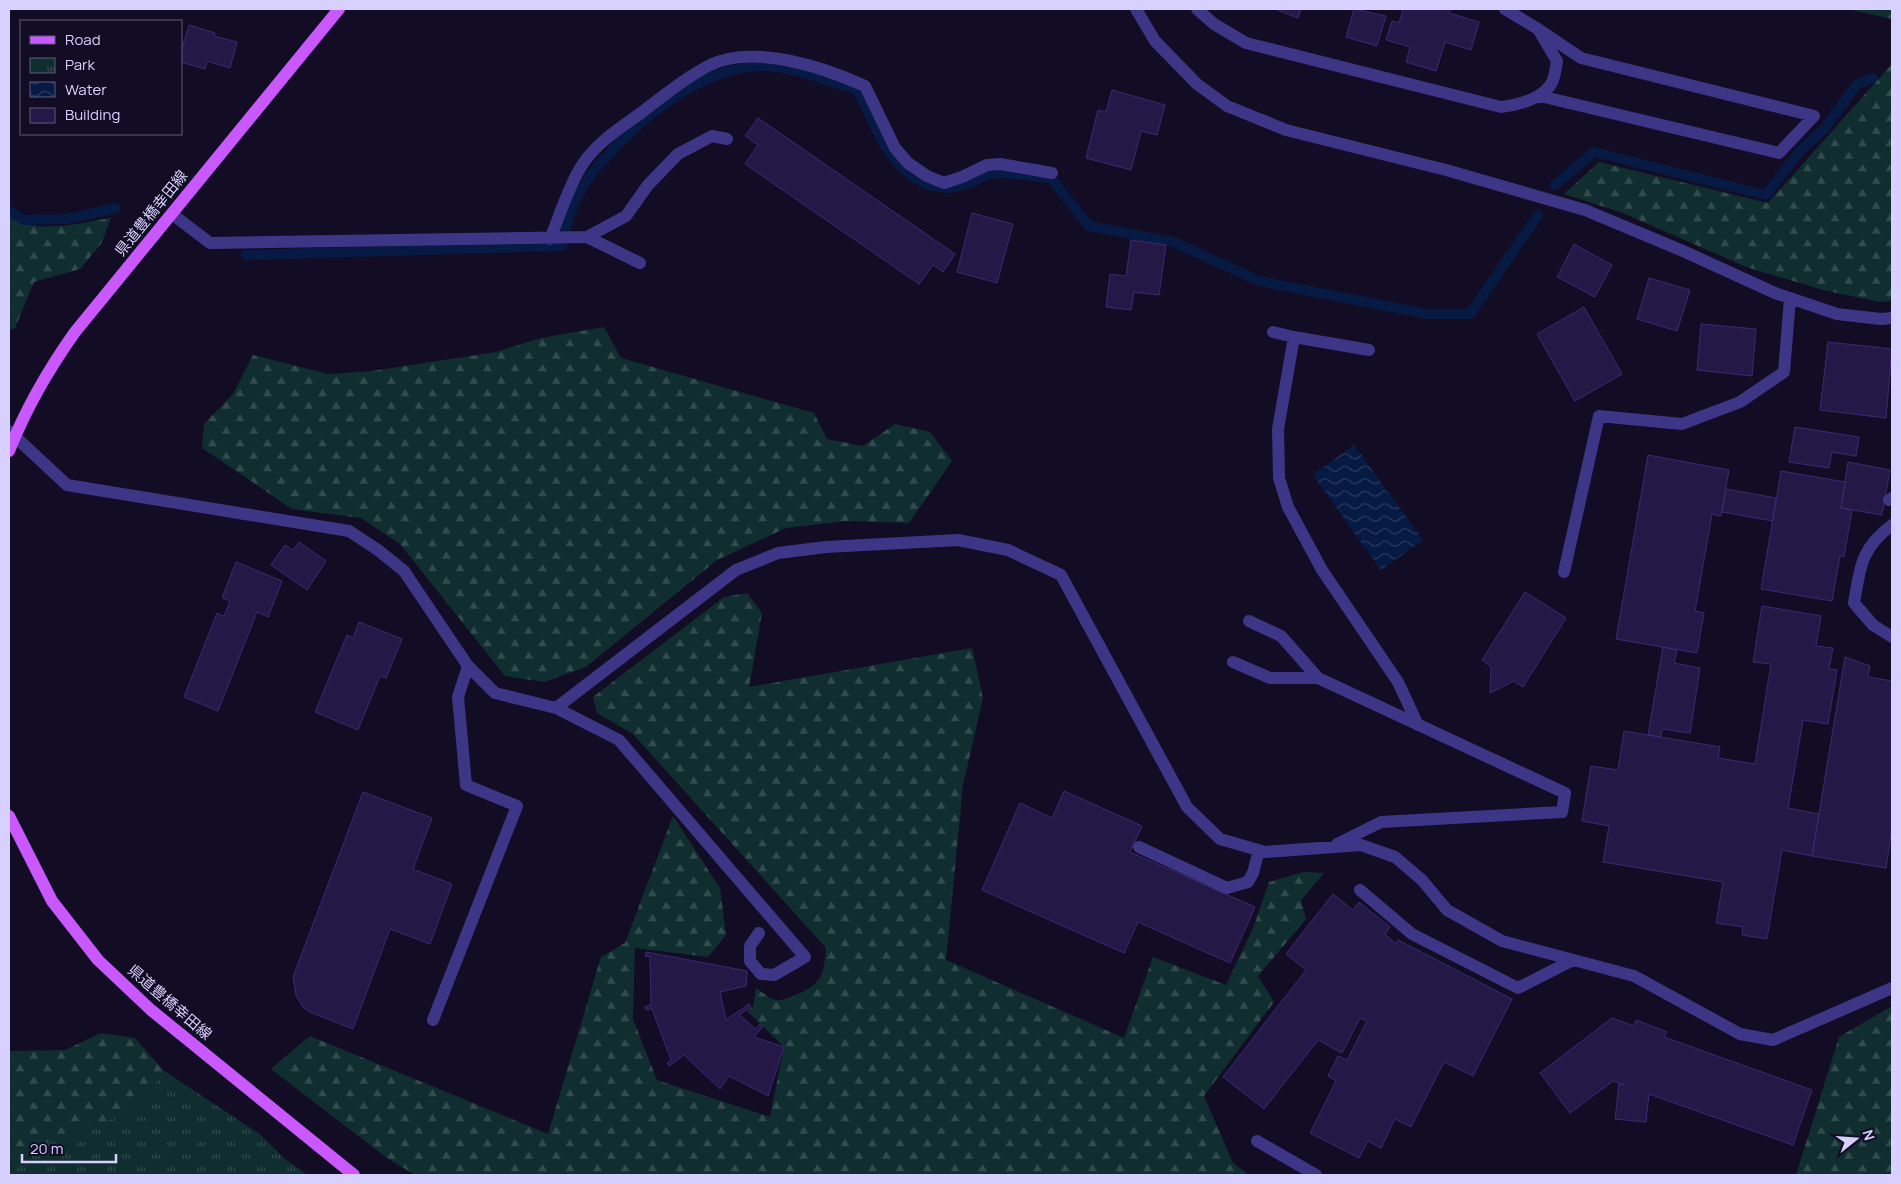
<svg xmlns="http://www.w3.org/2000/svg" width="1901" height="1184" viewBox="0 0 1901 1184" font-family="Manrope,'Noto Sans JP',sans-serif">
<defs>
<pattern id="forest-firs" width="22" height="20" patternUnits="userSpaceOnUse" patternTransform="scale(1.25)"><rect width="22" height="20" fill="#102e2f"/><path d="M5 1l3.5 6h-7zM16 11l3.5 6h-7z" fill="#324b4e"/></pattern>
<pattern id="park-tufts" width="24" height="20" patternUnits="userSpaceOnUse" patternTransform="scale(1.25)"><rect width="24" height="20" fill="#102e2f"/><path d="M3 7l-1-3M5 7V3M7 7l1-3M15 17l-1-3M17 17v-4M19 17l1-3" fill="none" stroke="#324b4e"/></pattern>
<pattern id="water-waves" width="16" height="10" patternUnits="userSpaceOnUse" patternTransform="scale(1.25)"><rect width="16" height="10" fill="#071a43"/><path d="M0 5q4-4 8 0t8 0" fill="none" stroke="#2a3a5f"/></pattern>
</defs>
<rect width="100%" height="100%" fill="#120d24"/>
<path fill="url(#forest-firs)" d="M 1848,9 L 1892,9 L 1892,19 Z
M 1892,64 L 1892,301 L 1880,302 L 1823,290 L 1746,267 L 1623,213 L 1564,194 L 1599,162 L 1768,203 Z
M 9,217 C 39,235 78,223 111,218 L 101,244 L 80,269 L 34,282 L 15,328 L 9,330 Z
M 604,327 L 621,358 L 814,413 L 827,439 L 863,446 L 895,424 L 930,432 L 952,461 L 909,523 L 847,521 L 786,528 L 717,560 L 586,667 L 544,682 L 505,676 L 400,544 L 361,518 L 292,509 L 202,448 L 204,424 L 233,394 L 253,355 L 328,374 L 372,371 L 496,352 L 541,338 Z
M 747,593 L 762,613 L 749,687 L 972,648 L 983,698 L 963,785 L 946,960 L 1124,1038 L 1153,957 L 1226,985 L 1254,926 L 1269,882 L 1303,872 L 1324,873 L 1301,900 L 1306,919 L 1258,976 L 1274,1002 L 1204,1096 L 1233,1163 L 1249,1175 L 415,1175 L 387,1158 L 271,1069 L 310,1036 L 548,1134 L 601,957 L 625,943 L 673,816 L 720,888 L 726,935 L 708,957 L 635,948 L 633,1019 L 657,1080 L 770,1117 L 784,1047 L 747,1011 L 753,1007 L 756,988 C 761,991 769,999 776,1000 C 782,1001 789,998 795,995 C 821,985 824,976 826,948 L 633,734 L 597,713 L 593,697 L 724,597 Z
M 1892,1006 L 1892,1175 L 1796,1175 L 1839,1037 Z
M 101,1033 L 135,1038 L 164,1071 L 212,1104 L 54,1175 L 9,1165 L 9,1051 L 65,1050 Z"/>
<path fill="url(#park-tufts)" d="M 164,1071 L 260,1134 L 286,1160 L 308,1175 L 9,1175 L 9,1150 L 47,1142 L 136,1111 Z"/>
<path fill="url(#water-waves)" d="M 1354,445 L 1423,540 L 1381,570 L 1313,475 Z"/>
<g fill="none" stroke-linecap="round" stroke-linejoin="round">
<path stroke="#071a43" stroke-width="10" d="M 1555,185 L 1594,152 L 1766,195 L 1799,152 L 1824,129 L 1857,84 L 1873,78
M 9,211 L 24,220 L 67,219 L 116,208
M 246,255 L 562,246 C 567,218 578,189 597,167 C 634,123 698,69 758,66 C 790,65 827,81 857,90 C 868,108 874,128 885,145 C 903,174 930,197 966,184 C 974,182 982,176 990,174 C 1002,171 1037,177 1051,178 L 1089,226 L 1174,242 L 1259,281 L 1427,314 L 1470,314 L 1538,215"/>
</g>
<path fill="#241846" stroke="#3c2973" d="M 1275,9 L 1301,9 L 1298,18 Z
M 1354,9 L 1386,16 L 1377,46 L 1346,37 Z
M 1403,9 L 1451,9 L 1449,13 L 1479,22 L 1471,50 L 1445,42 L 1436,71 L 1406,62 L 1410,47 L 1386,40 L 1392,21 L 1399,23 Z
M 189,25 L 215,33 L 214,36 L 237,42 L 230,68 L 207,61 L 205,69 L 181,62 L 181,52 Z
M 1112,90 L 1165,105 L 1157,135 L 1141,131 L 1131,170 L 1086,158 L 1098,110 L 1106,112 Z
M 758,118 L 955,254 L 943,272 L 933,265 L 919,284 L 745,164 L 758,145 L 745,136 Z
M 972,213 L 1013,224 L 997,283 L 957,272 Z
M 1131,240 L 1166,245 L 1159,295 L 1134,292 L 1131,310 L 1106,307 L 1110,274 L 1126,276 Z
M 1574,244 L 1612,265 L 1595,297 L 1557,277 Z
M 1649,278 L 1690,290 L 1677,331 L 1637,319 Z
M 1584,307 L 1622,374 L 1575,401 L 1537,334 Z
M 1701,324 L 1756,329 L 1752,376 L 1697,370 Z
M 1828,342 L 1892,349 L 1886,418 L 1820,410 Z
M 1795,427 L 1859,437 L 1856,456 L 1832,452 L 1829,468 L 1789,462 Z
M 1648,455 L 1729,470 L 1721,516 L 1712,514 L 1695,611 L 1704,613 L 1697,653 L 1616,639 Z
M 1848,462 L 1890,470 L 1882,515 L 1841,508 Z
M 1781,471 L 1845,482 L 1841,508 L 1852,510 L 1844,557 L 1840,556 L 1832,601 L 1761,589 Z
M 1726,489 L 1776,498 L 1773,521 L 1722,512 Z
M 299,542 L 326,561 L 307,590 L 271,565 L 285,545 L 293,550 Z
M 236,562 L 282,581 L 268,617 L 257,612 L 218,711 L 184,697 L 217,613 L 224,616 L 230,601 L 222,598 Z
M 1525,592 L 1566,618 L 1523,687 L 1514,681 L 1490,693 L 1491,667 L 1482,660 Z
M 1762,606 L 1821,616 L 1816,646 L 1833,648 L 1829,669 L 1837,670 L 1828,724 L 1803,720 L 1788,808 L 1819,814 L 1812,856 L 1782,850 L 1767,939 L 1742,935 L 1743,927 L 1716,923 L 1723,882 L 1603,862 L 1609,826 L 1582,821 L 1591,766 L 1618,770 L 1624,731 L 1720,747 L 1718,758 L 1755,764 L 1771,664 L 1753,662 Z
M 359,622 L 402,639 L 386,678 L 380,676 L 358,730 L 315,712 L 347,635 L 353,638 Z
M 1663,647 L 1677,650 L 1674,663 L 1700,668 L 1690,733 L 1662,729 L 1661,737 L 1648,735 Z
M 1845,657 L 1870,666 L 1868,677 L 1892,681 L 1892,828 L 1886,868 L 1812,856 Z
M 1064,791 L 1142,826 L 1130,852 L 1255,907 L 1230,963 L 1138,922 L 1124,953 L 982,890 L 1020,803 L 1052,818 Z
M 363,792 L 432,818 L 413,869 L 452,884 L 430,944 L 390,929 L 353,1029 L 310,1012 L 303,1007 L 296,995 L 293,977 Z
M 1333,894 L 1353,910 L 1359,902 L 1390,927 L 1385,934 L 1396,944 L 1398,940 L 1512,999 L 1473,1076 L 1444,1062 L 1411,1127 L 1395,1119 L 1381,1148 L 1368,1141 L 1359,1158 L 1310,1133 L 1336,1081 L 1328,1076 L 1338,1056 L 1347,1060 L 1367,1021 L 1360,1018 L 1342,1053 L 1318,1040 L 1264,1109 L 1223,1077 L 1306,970 L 1286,954 Z
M 646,952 L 747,971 L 746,986 L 720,992 L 726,1020 L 749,1004 L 751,1007 L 739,1015 L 756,1029 L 760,1024 L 763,1026 L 754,1037 L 784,1047 L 768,1096 L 729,1076 L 720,1089 L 684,1055 L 669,1066 L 667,1063 L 671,1060 L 652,1009 L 646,1010 L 645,1007 L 651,1005 L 650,957 L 645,956 Z
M 1612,1018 L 1634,1026 L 1636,1020 L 1667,1032 L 1664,1037 L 1812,1090 L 1793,1145 L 1649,1094 L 1646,1122 L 1615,1119 L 1619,1084 L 1624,1085 L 1613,1081 L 1570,1113 L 1540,1073 Z"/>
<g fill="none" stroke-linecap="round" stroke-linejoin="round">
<path stroke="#3d3686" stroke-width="12" d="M 1136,9 L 1155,41 L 1197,84 L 1227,106 L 1286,130 L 1446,170 L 1585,210 L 1683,251 L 1775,293 L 1837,314 L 1881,319 L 1892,318
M 1197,9 L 1214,24 L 1246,43 L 1501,107 C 1519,105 1546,98 1553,80 C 1555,74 1556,67 1557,61 L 1538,29 L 1505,9
M 1538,29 L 1581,58 L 1814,116 L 1779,153 L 1540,96
M 172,214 L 210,243 L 587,237 L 626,216 L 648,185 L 678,154 L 712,136 L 727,139
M 587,237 L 640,263
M 550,239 C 560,215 568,187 582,165 C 596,143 620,128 641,113 C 663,96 685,78 710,65 C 754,44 823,67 865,86 L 895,148 L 908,163 L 927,176 L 944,183 L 962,177 L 987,165 L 1000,164 L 1052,173
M 1273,332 L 1294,337
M 1369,350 L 1294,337 L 1278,429 L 1279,478 L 1288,507 L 1322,570 L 1398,682 L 1418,725
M 9,431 L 67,485 L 349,531 L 378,550 L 404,571 L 468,666 L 495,693 L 556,708 L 619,740 L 805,957 L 774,975 L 761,974 L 750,961 L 750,946 L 759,933
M 1889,500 L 1892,498
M 1892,525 C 1861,548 1860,567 1854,603 L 1873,625 L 1892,637
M 1564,572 L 1599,416 L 1682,424 L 1740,402 L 1784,372 L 1790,298
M 1249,621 L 1281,636 L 1318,678
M 1233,662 L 1270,678 L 1318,678 L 1565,793 L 1562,812 L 1381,822 L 1337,844
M 556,708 L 736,570 L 778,553 L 826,547 L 958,540 L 1008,550 L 1061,575 L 1187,807 L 1220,839 L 1265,852 L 1361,845 L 1395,857 L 1422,880 L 1447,910 L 1502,941 L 1634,976 L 1740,1034 L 1773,1040 L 1892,988
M 1139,847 L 1227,888 L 1248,882 L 1253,873 L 1259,850
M 1360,890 L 1412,934 L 1518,988 L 1573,960
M 433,1020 L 517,806 L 466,785 L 458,697 L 468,666
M 1257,1141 L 1316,1175"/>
<path stroke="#c958ff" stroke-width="12" d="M 9,451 C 26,408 48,370 75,332 L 339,9
M 9,816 L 52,901 L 98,960 L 151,1010 L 354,1175"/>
</g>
<g text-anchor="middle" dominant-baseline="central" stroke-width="4.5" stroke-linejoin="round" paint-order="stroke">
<g font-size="15" fill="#d8d1ff" stroke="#120d24">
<text transform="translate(151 213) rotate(-51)">県道豊橋幸田線</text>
<text transform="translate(170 1002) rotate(41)">県道豊橋幸田線</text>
</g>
</g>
<rect width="1901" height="1184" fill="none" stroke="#d8d1ff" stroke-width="20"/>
<rect x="20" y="20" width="162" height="115" fill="#120d24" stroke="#615b7c"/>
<rect x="30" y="36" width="25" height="8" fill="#c958ff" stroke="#615b7c"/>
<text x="65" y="45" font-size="15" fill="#d8d1ff">Road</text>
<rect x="30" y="58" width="25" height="15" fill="url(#park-tufts)" stroke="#615b7c"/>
<text x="65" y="70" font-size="15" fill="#d8d1ff">Park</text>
<rect x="30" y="82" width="25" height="15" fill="url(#water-waves)" stroke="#615b7c"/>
<text x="65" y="95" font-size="15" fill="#d8d1ff">Water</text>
<rect x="30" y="108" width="25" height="15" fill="#241846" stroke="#615b7c"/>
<text x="65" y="120" font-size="15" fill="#d8d1ff">Building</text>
<g transform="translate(1856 1139) rotate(73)" stroke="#120d24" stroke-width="4" paint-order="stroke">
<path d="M0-4L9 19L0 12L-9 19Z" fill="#d8d1ff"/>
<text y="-8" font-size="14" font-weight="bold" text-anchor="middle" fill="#d8d1ff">N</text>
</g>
<path d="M22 1154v8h94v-8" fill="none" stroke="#d8d1ff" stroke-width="2.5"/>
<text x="30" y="1154" font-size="15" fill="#d8d1ff" stroke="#120d24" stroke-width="4" paint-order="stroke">20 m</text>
</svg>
